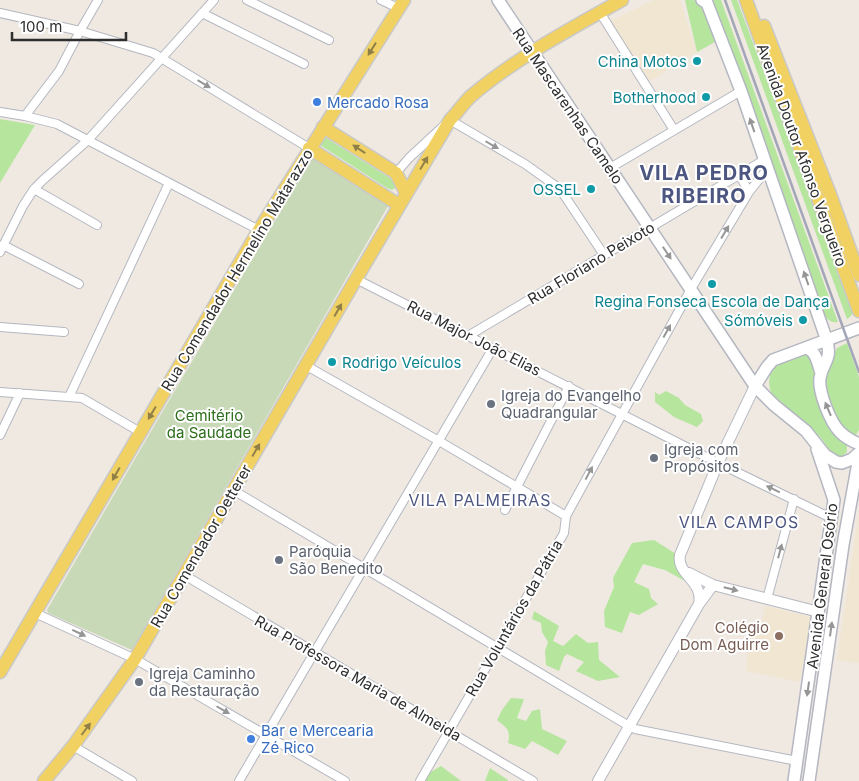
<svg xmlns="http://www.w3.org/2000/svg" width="859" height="781" viewBox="0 0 859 781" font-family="Inter,sans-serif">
<rect width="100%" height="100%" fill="#efe9e1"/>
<path fill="#f0e6d1" d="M 654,0 L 680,0 L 697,52 L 650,81 L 608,19 L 617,18 Z
M 859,510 L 859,663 L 837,660 Z
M 765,606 L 811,617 L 800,682 L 746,671 L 748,647 L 753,624 L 761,624 Z"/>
<path fill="#b6e59e" d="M 685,0 L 694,0 L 703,8 L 715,42 L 697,52 Z
M 713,0 L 721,0 L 838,322 C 831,323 828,320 823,314 Z
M 731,0 L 737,0 L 853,312 L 851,316 L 847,319 Z
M 0,119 L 35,125 L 0,183 Z
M 323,136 L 393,180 L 396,185 L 395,188 L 392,190 L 387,188 L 320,145 L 318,141 Z
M 847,343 L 859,377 L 859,430 L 856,435 L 849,435 C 837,422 826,404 824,386 C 823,378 833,355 837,348 Z
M 811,354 L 818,371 L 817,392 L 847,444 L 847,452 L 842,456 L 834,456 C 828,449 823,439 817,434 C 792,414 751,397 778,359 Z
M 666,391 L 679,398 L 685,405 L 701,414 L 703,421 L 697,427 L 674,417 L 655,402 L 655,392 L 659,395 Z
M 654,540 L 676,554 L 685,581 L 665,570 L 643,564 L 634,582 L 649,589 L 651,598 L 658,604 L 639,615 L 630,612 L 622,633 L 605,627 L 604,611 L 614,587 L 613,578 L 632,543 Z
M 534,611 L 559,626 L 553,641 L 563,646 L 576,634 L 588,643 L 598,642 L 599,660 L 620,677 L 598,681 L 576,671 L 584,662 L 567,654 L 564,657 L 559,671 L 546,665 L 545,651 L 548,642 L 542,632 L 541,623 L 532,619 Z
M 511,698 L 524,699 L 517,718 L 526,721 L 532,711 L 540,709 L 542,729 L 567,741 L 558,755 L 532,741 L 525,749 L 508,743 C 511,730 507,728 497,720 L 502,710 Z
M 441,766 L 461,781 L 422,781 L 422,777 Z
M 490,768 L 508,780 L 508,781 L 485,781 Z"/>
<path fill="#c8d9b8" d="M 313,156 L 388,206 L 132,650 L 48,613 L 47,610 L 174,392 Z"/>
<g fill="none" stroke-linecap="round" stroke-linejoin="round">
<defs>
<path id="minor" d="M 247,0 L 329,40
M 381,0 L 398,8
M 599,11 L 674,130
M 0,13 L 80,31 L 153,53 L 309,148
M 202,13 L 304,64
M 0,112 L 25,116 L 57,124 L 259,230
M 25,116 L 59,71 L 80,31 L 98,0
M 610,168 L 741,91
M 396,173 L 409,158 L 450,120 L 525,164 L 560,189 L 604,255
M 739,174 L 749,192
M 34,189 L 97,225
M 3,245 L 79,284
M 0,252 L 23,206 L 34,189 L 43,180 L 88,140 L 214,0
M 356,279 L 714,461 L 833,519
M 0,327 L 64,332
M 468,336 L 764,160
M 305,365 L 439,441 L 566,516
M 0,392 L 82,398 L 140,432
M 69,397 L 169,183
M 0,435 L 20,393
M 233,490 L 629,726 L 635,729 L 797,761
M 505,510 L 569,386
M 184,575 L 533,781
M 767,599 L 794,499
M 35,613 L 135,659 L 345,781
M 73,746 L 132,781
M 239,781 L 493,348
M 420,781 L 564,533 L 566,516 L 691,289 L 749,192 L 768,168"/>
<path id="tertiary" d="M 689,573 L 713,585 L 819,612
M 699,604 C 704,581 676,574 680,555 L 718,463 L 755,386
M 598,781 L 699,604 L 713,585"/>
<path id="secondary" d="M 498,0 L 755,386 L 774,405 L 806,431 L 825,455 L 836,462 L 842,463 L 852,459 L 859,453
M 702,0 L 707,3 L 741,91 L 827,341 C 832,361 823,361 820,378 C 818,391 830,422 840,432 C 845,437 852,441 859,444
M 806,348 C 816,350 818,364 821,373
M 755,386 L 767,367 L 773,360 L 859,328
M 794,781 L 834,500 L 817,449
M 809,781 L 843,545 L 859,457"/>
<path id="primary" d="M 746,0 L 859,311
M 764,26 L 831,197 L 859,275
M 323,127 L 396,173 L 406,193
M 309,148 L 399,205
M 0,672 L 259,230 L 404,0
M 44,781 L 73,746 L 135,659 L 356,279 L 450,120 C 457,113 463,104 470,97 C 514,59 572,28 622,0"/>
</defs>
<use href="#minor" stroke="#b4b7c1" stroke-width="10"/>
<use href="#tertiary" stroke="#b4b7c1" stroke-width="12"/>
<use href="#secondary" stroke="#b4b7c1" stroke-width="14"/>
<use href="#primary" stroke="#c9c9c9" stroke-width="15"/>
<use href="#minor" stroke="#fff" stroke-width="8"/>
<use href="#tertiary" stroke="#fff" stroke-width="10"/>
<use href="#secondary" stroke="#fff" stroke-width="11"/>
<use href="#primary" stroke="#f2d163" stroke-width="12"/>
<path stroke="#a3a6b8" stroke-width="2.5" d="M 725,0 L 859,372"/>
</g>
<defs><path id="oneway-solid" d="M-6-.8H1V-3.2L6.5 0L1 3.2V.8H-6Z" transform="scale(1.25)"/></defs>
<g fill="#908048">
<use href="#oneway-solid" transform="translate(372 49) rotate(122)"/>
<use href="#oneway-solid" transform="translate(359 149) rotate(-147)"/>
<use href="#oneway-solid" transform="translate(424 163) rotate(-59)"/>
<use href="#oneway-solid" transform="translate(338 310) rotate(-60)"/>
<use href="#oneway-solid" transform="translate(152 413) rotate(121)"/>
<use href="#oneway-solid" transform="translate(256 450) rotate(-60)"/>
<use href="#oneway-solid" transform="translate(116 474) rotate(120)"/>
<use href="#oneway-solid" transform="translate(86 729) rotate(-53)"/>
</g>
<g fill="#969696">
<use href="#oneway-solid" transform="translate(204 84) rotate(31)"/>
<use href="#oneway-solid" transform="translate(752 125) rotate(-109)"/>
<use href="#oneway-solid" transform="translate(492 145) rotate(30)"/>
<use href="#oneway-solid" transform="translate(725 232) rotate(-59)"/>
<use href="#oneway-solid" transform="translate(667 253) rotate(56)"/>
<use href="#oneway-solid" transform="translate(806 278) rotate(-109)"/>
<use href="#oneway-solid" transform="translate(667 331) rotate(-61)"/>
<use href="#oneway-solid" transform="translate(828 409) rotate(-113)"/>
<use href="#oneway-solid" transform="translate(589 473) rotate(-62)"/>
<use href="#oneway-solid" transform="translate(773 489) rotate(-154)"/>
<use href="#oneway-solid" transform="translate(780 551) rotate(-75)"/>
<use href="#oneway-solid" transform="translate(731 589) rotate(14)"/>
<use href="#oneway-solid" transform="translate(831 629) rotate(-82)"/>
<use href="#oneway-solid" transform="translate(79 633) rotate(25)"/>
<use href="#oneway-solid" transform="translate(808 689) rotate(98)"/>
<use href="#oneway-solid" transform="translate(223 710) rotate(30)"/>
</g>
<g fill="#0f9aa8" stroke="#fff" stroke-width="2">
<circle cx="697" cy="61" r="5"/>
<circle cx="706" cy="97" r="5"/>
<circle cx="591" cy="189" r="5"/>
<circle cx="712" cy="284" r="5"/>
<circle cx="803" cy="320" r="5"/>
<circle cx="332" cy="362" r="5"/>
</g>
<g fill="#3f7fe0" stroke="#fff" stroke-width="2">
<circle cx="317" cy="102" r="5"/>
<circle cx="251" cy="739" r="5"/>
</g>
<g fill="#6b7280" stroke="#fff" stroke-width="2">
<circle cx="491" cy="404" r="5"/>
<circle cx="654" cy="458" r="5"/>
<circle cx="279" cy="560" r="5"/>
<circle cx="139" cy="682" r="5"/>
</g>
<circle fill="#8d6e63" stroke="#fff" stroke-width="2" cx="779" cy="636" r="5"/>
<g text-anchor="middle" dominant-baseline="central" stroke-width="4" stroke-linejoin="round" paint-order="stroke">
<g font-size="15" fill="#0d838f" stroke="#fff" text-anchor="end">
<text x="687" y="61">China Motos</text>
<text x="696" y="97">Botherhood</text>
<text x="581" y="189">OSSEL</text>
<text x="712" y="301" text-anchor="middle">Regina Fonseca Escola de Dança</text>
<text x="793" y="320">Sómóveis</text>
<text x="342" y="362" text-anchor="start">Rodrigo Veículos</text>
</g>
<g font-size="15" fill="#366cbe" stroke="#fff" text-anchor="start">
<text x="327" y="102">Mercado Rosa</text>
<text x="261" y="730">Bar e Mercearia<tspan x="261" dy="17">Zé Rico</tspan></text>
</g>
<g font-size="15" fill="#2e2e2e" stroke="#fff">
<text transform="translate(568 106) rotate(56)">Rua Mascarenhas Camelo</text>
<text transform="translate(802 155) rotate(70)">Avenida Doutor Afonso Vergueiro</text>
<text transform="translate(591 263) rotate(-31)">Rua Floriano Peixoto</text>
<text transform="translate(237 270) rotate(-59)">Rua Comendador Hermelino Matarazzo</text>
<text transform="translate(474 338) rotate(27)">Rua Major João Elias</text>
<text transform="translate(201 546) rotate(-60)">Rua Comendador Oetterer</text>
<text transform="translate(822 586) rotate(-83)">Avenida General Osório</text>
<text transform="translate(514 618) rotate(-60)">Rua Voluntários da Pátria</text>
<text transform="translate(358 678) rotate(30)">Rua Professora Maria de Almeida</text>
</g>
<g font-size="15" fill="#5b616d" stroke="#fff" text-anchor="start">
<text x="501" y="395">Igreja do Evangelho<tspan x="501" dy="17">Quadrangular</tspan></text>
<text x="664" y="449">Igreja com<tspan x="664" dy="17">Propósitos</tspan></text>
<text x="289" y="551">Paróquia<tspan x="289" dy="17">São Benedito</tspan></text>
<text x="149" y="673">Igreja Caminho<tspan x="149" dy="17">da Restauração</tspan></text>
</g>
<g font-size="15" fill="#2c6e1b" stroke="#fff">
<text x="209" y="415">Cemitério<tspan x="209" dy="17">da Saudade</tspan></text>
</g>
<g font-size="15" fill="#785e54" stroke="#fff" text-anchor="end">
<text x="769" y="627">Colégio<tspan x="769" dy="17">Dom Aguirre</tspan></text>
</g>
<g font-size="16" letter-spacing="1" fill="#4d5680" stroke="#fff">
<text x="480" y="500">VILA PALMEIRAS</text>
<text x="739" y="522">VILA CAMPOS</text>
</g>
<g font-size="20" font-weight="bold" letter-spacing="1" fill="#4d5680" stroke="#fff">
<text x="704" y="173">VILA PEDRO<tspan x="704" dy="23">RIBEIRO</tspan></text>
</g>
</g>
<path d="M12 32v8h114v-8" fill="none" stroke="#2e2e2e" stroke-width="2.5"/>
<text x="20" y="32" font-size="15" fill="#2e2e2e" stroke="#ffffff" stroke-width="4" paint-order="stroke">100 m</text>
</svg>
